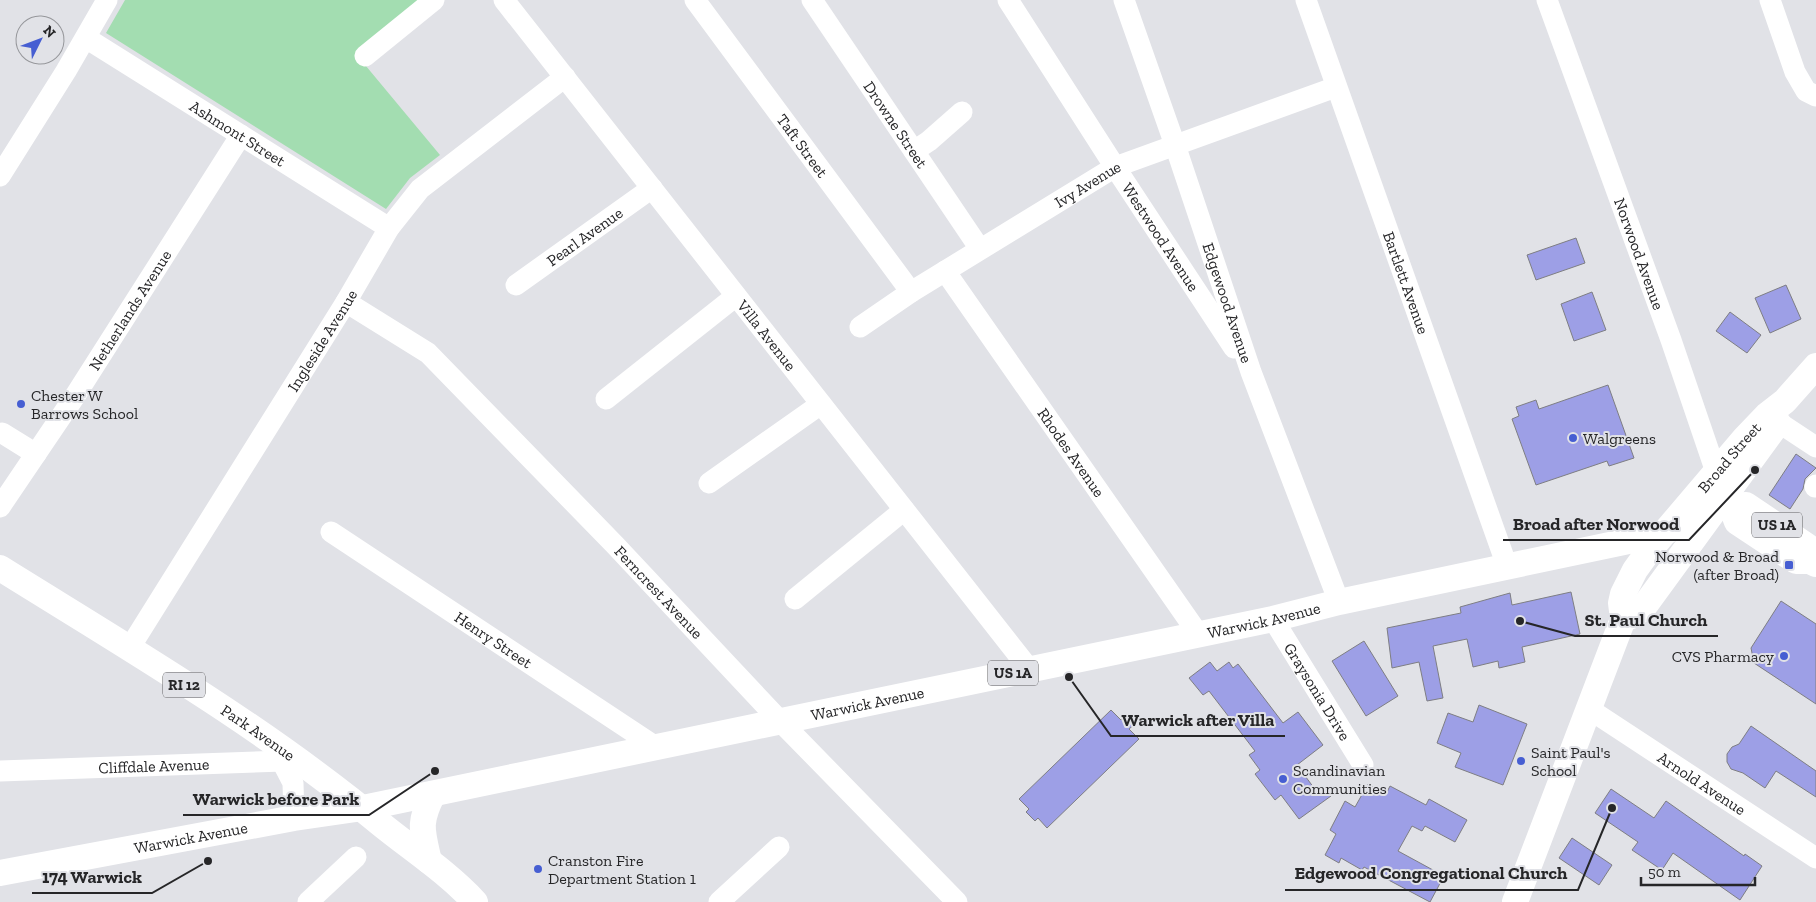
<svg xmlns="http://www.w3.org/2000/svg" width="1816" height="902" viewBox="0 0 1816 902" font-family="'Zilla Slab',serif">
<rect width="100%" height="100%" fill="#e1e2e7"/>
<path fill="#a3ddb1" d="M 125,0 L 423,0 L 356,54 L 440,155 L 410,178 L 386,209 L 106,33 Z"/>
<path fill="#9d9fe6" stroke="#7e7e83" d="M 1576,238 L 1585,263 L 1536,280 L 1527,255 Z
M 1786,285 L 1801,319 L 1770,333 L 1755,298 Z
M 1592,292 L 1606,330 L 1574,341 L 1561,304 Z
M 1730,312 L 1761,335 L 1747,353 L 1716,331 Z
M 1608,385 L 1634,458 L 1609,466 L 1607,461 L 1536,485 L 1512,419 L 1519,416 L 1516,407 L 1536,400 L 1539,409 Z
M 1796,454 L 1816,468 L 1805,479 L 1803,489 L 1790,509 L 1769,495 Z
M 1571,592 L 1580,634 L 1522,647 L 1525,662 L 1499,668 L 1498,661 L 1473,667 L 1467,639 L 1433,646 L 1443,698 L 1427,701 L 1419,662 L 1392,668 L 1387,628 L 1461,613 L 1460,607 L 1510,593 L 1512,605 Z
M 1781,601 L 1816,624 L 1816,704 L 1754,663 L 1751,648 Z
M 1364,641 L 1398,696 L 1366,716 L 1332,661 Z
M 1210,662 L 1217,671 L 1229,662 L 1233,668 L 1238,664 L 1283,723 L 1298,712 L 1323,745 L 1297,765 L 1314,788 L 1331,796 L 1299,819 L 1281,795 L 1275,800 L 1255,774 L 1260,770 L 1249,755 L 1255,751 L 1209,691 L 1203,695 L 1189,678 Z
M 1479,705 L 1527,724 L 1503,785 L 1455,767 L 1461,753 L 1437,743 L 1448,713 L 1473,722 Z
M 1111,710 L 1121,720 L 1127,714 L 1136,723 L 1129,729 L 1139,739 L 1047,828 L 1038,818 L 1035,821 L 1026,812 L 1029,809 L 1019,799 Z
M 1751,726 L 1816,771 L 1816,797 L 1776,771 L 1765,788 L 1743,773 L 1731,769 L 1727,762 L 1727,754 L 1732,747 L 1739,744 Z
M 1368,784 L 1386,794 L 1390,786 L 1426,805 L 1429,799 L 1467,820 L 1455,842 L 1425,826 L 1422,831 L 1412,826 L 1398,851 L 1444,876 L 1430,902 L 1364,867 L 1362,870 L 1341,858 L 1339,863 L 1325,855 L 1336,834 L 1330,830 L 1345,801 L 1355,807 Z
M 1611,789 L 1654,818 L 1666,801 L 1744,856 L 1745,854 L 1762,866 L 1740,900 L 1673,853 L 1662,870 L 1632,850 L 1638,842 L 1595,813 Z
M 1572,838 L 1612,865 L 1599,885 L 1559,858 Z"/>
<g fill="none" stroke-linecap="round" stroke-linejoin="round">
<g stroke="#fff" stroke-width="21">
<path id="s1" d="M 504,0 L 1030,670"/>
<path id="s2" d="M 695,0 L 911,292"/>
<path id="s3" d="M 812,0 L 980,249"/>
<path id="s4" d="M 1008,0 L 1115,167 L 1234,348"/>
<path id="s5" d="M 1124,0 L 1175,145 L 1251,372 L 1339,602"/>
<path id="s6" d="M 1306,0 L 1507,566"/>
<path id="s7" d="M 1547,0 L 1671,340 L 1716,472"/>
<path d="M 1770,0 L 1795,72 L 1806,91 L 1816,96"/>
<path id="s8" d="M 86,38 L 389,228"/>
<path d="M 365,56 L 434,0"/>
<path d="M 914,151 L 929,141 L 962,112"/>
<path d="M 0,176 L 66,71 L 107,0"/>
<path id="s9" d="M 945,271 L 1199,635"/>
<path id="s10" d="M 516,285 L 652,188"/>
<path id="s11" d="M 346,302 L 428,353 L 615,545 L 781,722 L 957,902"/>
<path id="s12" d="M 860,327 L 911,292 L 1115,167 L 1336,87"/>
<path d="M 606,399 L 736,296"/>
<path d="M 1778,422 L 1816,447"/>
<path d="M 2,433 L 36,454"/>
<path d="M 709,483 L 821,404"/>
<path d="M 1815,487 L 1816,485"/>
<path id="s13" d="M 0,507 L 75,396 L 241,135"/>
<path id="s14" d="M 331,532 L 656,747"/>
<path d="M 795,599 L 904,510"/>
<path id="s15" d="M 1273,619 L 1363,765"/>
<path id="s16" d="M 129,649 L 346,302 L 389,228 L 420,189 L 565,77"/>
<path id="s17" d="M 1589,709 L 1816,858"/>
<path d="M 276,750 L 293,783 L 294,818"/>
<path id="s18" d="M 0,771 L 283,761"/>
<path d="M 308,902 L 356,857"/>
<path d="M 719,902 L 779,847"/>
</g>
<g stroke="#fff" stroke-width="26">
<path d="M 1719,485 L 1723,499 L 1731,506 L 1737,522 L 1796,561 L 1810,561 L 1816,564"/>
<path d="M 1731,506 L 1746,505 L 1807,546 L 1810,561"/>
<path id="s19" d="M 0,568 C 130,649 264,727 382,825 C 413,850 447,872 475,902"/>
<path d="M 1623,619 L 1634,615 L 1643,608 L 1778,423"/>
<path d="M 429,861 C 422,831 418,823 433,794"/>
<path id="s20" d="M 0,873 L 294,818 L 363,808 L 1273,619 L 1339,602 L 1662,534 L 1723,499"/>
<path id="s21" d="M 1515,902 L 1623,619 L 1621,603 L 1623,594 L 1635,570 L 1648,552 L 1745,438 L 1767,415 L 1785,401 L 1816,366"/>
</g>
</g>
<g fill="#465ed2" stroke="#e1e2e7" stroke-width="2">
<circle cx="21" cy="404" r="5"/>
<circle cx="1573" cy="438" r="5"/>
<rect x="1784" y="560" width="10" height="10" rx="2.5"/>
<circle cx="1784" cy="656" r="5"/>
<circle cx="1521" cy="761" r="5"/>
<circle cx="1283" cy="779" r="5"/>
<circle cx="538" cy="869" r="5"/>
</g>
<g text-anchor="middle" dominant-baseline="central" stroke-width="4" stroke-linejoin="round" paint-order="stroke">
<g fill="#e1e2e7" stroke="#5e5e61" stroke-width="1">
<rect x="1752" y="512.5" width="50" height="25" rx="4"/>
<rect x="988" y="660.5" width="50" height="25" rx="4"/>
<rect x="163" y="672.5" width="42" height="25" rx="4"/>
</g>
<g font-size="15" font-weight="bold" fill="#262628">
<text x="1777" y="525">US 1A</text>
<text x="1013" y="673">US 1A</text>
<text x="184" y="685">RI 12</text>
</g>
<g font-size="16" fill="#262628" stroke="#e1e2e7">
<text stroke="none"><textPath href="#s3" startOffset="150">Drowne Street</textPath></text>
<text stroke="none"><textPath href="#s8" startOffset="179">Ashmont Street</textPath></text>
<text stroke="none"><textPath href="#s2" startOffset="181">Taft Street</textPath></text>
<text stroke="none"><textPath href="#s12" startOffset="269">Ivy Avenue</textPath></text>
<text stroke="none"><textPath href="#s10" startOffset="84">Pearl Avenue</textPath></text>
<text stroke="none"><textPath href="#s4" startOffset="282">Westwood Avenue</textPath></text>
<text stroke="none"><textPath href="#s7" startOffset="270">Norwood Avenue</textPath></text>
<text stroke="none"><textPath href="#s6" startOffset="300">Bartlett Avenue</textPath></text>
<text stroke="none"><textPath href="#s5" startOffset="320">Edgewood Avenue</textPath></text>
<text stroke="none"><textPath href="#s13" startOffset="236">Netherlands Avenue</textPath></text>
<text stroke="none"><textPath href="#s1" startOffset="426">Villa Avenue</textPath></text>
<text stroke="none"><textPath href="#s16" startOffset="364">Ingleside Avenue</textPath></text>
<text stroke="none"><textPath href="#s9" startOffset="221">Rhodes Avenue</textPath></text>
<text stroke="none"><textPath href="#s21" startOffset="502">Broad Street</textPath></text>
<text stroke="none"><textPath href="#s11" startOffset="429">Ferncrest Avenue</textPath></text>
<text stroke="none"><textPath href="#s20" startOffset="1289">Warwick Avenue</textPath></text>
<text stroke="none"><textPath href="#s14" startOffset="195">Henry Street</textPath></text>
<text stroke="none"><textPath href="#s15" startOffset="85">Graysonia Drive</textPath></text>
<text stroke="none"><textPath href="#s20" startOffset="884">Warwick Avenue</textPath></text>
<text stroke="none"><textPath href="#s19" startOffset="306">Park Avenue</textPath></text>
<text stroke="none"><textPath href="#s18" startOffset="154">Cliffdale Avenue</textPath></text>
<text stroke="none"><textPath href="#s17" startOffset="135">Arnold Avenue</textPath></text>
<text stroke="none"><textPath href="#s20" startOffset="194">Warwick Avenue</textPath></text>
</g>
<g font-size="16" fill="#262628" stroke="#e1e2e7" text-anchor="start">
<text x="31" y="395">Chester W<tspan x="31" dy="18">Barrows School</tspan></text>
<text x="1583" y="438">Walgreens</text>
<text x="1779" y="556" text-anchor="end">Norwood &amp; Broad<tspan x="1779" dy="18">(after Broad)</tspan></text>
<text x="1774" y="656" text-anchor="end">CVS Pharmacy</text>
<text x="1531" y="752">Saint Paul's<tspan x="1531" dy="18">School</tspan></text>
<text x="1293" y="770">Scandinavian<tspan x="1293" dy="18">Communities</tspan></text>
<text x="548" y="860">Cranston Fire<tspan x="548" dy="18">Department Station 1</tspan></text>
</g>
</g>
<path fill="none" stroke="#262628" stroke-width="2" d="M1755 470L1689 540H1503M1520 621L1575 636H1718M1069 677L1111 736H1285M435 771L369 815H183M1612 808L1578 890H1285M208 861L152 893H32"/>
<g fill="#262628" stroke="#e1e2e7" stroke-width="2">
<circle cx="1755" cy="470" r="5"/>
<circle cx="1520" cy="621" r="5"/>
<circle cx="1069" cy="677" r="5"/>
<circle cx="435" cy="771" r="5"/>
<circle cx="1612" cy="808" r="5"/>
<circle cx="208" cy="861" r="5"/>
</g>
<g font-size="18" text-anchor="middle" font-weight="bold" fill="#262628" stroke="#e1e2e7" stroke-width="4" stroke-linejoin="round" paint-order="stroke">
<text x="1596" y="530">Broad after Norwood</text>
<text x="1646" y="626">St. Paul Church</text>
<text x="1198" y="726">Warwick after Villa</text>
<text x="276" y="805">Warwick before Park</text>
<text x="1431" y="879">Edgewood Congregational Church</text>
<text x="92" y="883">174 Warwick</text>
</g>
<g transform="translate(40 40) rotate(48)"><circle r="24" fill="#e1e2e7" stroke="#96979b"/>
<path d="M0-4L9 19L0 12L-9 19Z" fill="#465ed2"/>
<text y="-8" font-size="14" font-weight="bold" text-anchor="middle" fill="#262628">N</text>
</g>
<path d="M1641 877v8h114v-8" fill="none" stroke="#262628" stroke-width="2.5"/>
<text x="1648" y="877" font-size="15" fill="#262628" stroke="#e1e2e7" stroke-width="4" paint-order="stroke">50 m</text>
</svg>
